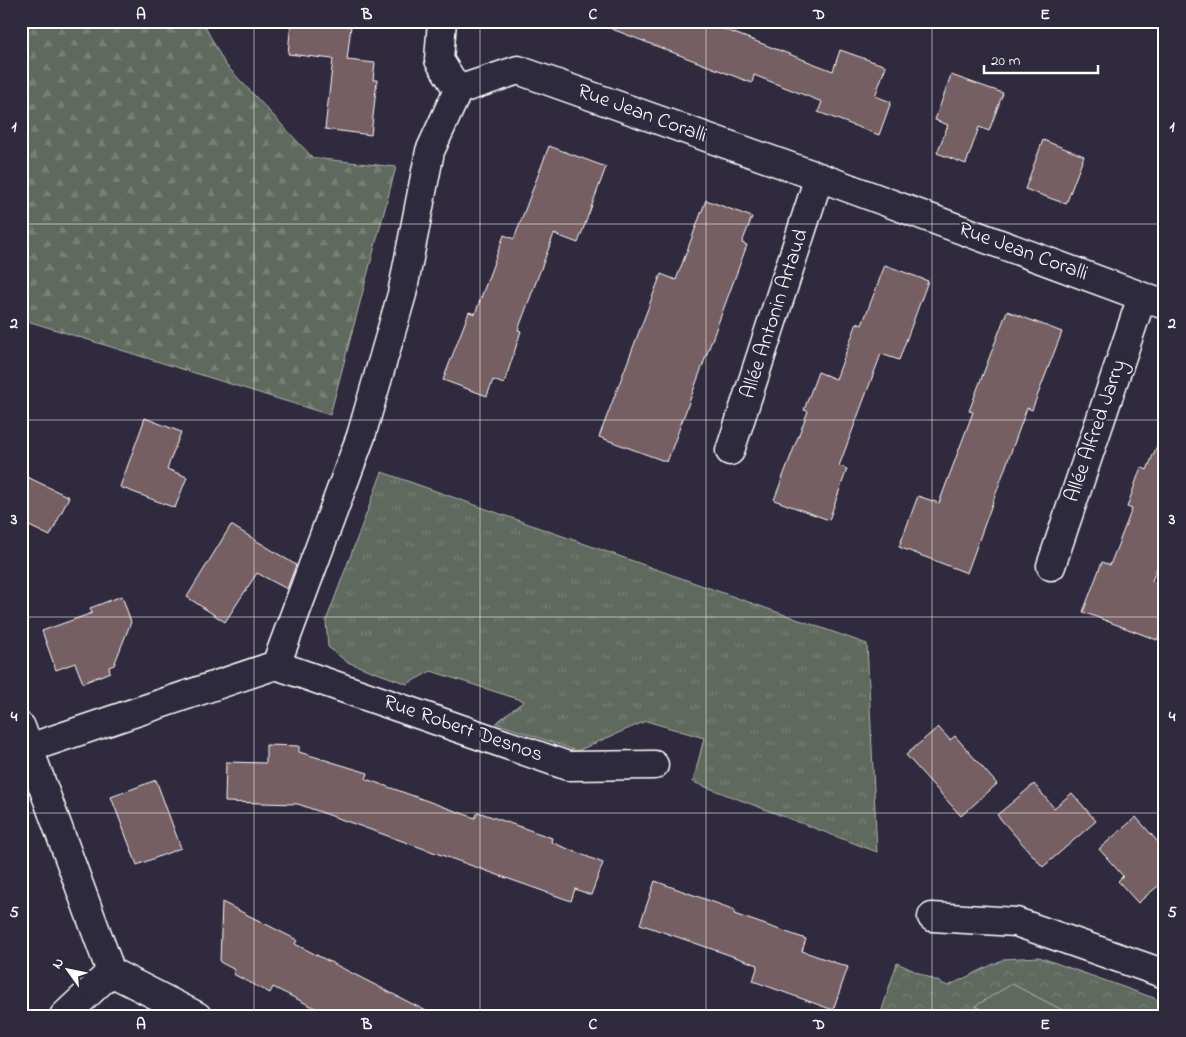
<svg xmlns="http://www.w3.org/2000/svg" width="1186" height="1037" viewBox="0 0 1186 1037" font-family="'Indie Flower',sans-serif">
<defs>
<pattern id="grass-tufts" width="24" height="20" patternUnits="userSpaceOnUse" patternTransform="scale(1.25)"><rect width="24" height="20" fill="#5f695d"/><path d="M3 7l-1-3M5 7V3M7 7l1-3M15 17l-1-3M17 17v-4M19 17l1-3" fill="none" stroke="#778075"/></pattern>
<pattern id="forest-firs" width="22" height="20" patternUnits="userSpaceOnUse" patternTransform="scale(1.25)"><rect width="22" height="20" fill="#5f695d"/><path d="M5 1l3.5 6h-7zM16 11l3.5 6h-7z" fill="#778075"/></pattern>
<pattern id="park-crowns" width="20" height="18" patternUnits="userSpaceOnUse" patternTransform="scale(1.25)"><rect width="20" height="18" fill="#5f695d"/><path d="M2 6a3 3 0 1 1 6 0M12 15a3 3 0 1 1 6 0" fill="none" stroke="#778075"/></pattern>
</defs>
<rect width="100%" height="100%" fill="#2f2a3d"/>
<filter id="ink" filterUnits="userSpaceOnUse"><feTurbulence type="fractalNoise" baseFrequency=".02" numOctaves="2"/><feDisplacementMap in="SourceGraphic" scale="10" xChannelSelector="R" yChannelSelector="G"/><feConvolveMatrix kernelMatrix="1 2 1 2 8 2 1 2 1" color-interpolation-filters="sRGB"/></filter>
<g filter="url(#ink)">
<path fill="url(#grass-tufts)" stroke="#afb4ae" d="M 382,472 L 867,644 L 877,852 L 693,782 L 704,738 L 646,721 L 577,751 L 496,723 L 524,701 L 431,671 L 407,684 L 347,662 L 328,647 L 326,621 Z"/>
<path fill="url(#forest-firs)" stroke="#afb4ae" d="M 21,21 L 202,21 L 225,64 L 313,158 L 396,167 L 330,415 L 21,319 Z"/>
<path fill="url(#park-crowns)" stroke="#afb4ae" d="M 1039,957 L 1165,1002 L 1165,1016 L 880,1016 L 897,963 L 948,986 L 1004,959 Z"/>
<path fill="#5f695d" stroke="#afb4ae" d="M 1012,984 L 1074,1016 L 993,1016 L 975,1006 Z"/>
<path fill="#755e64" stroke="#fff" d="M 291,21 L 338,21 L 338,25 L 351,26 L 347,60 L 375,63 L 373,80 L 377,80 L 371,135 L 325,129 L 333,59 L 288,54 Z
M 599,21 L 703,21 L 833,71 L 840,50 L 886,66 L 875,96 L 891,102 L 879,135 L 818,112 L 822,102 L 754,75 L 752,83 L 599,24 Z
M 951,75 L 1003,93 L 989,131 L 979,127 L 966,164 L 937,153 L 948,125 L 935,120 Z
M 1043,140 L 1084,156 L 1066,204 L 1025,189 Z
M 549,146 L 606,167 L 578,243 L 554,234 L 518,330 L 521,331 L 504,384 L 493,380 L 487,396 L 443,380 L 469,312 L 475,314 L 504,235 L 514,239 Z
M 706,200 L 752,217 L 742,243 L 747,245 L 667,462 L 599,437 L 661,274 L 676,280 Z
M 885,265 L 928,281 L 899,360 L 881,354 L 839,466 L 847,469 L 829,520 L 774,500 L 808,411 L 804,410 L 818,372 L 836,379 L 857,323 L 862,325 Z
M 1007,311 L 1062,332 L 1032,410 L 1027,408 L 967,573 L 899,547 L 918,496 L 939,503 L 973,412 L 969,411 Z
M 145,418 L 181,432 L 167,469 L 187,477 L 175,508 L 120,487 Z
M 1163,431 L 1165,431 L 1165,547 L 1152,581 L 1165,585 L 1165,621 L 1157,640 L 1083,612 L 1102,562 L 1110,565 L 1132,509 L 1127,507 L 1141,467 L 1147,470 Z
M 21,474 L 69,497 L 50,536 L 21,522 Z
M 231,525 L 296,565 L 287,589 L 257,573 L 225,622 L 187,597 Z
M 122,596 L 131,622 L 114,665 L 109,667 L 110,672 L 83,683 L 75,663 L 56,670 L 42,631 L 92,613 L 90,608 Z
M 938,727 L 950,740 L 955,736 L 997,784 L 961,816 L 906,755 Z
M 266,745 L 299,746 L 299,752 L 368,773 L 366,779 L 475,818 L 478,812 L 552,838 L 551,842 L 603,863 L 591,895 L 575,889 L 571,901 L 298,804 L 225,802 L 226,762 L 266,763 Z
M 156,780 L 181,848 L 137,865 L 111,797 Z
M 1034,784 L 1054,808 L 1072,793 L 1096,821 L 1043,867 L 997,815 Z
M 1136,817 L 1165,850 L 1165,880 L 1138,903 L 1118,881 L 1123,876 L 1099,849 Z
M 655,881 L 735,910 L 734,914 L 806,939 L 802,951 L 848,967 L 833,1010 L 753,981 L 758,965 L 640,924 Z
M 222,902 L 297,940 L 295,944 L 436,1016 L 331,1016 L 273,987 L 270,993 L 233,974 L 235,970 L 220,962 Z"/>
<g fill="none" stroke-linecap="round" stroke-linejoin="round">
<defs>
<path id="minor" d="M 442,21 L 439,60 L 458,90
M 730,451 L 819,177
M 1051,566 L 1142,297
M 276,665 L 361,436 L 402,294 L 430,151 L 458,90 L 518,70 L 819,177 L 1165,305
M 21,727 L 111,972 L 197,1016
M 29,748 L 276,665 L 568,766 L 654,765
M 932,917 L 1016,922 L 1165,974
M 64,1016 L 111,972"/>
</defs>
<use href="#minor" stroke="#fff" stroke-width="31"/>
<use href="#minor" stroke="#2f2a3d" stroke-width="28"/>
</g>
</g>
<path fill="none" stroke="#fff" stroke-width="1" stroke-opacity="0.55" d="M 254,21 L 254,1016M 480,21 L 480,1016M 706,21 L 706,1016M 932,21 L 932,1016M 21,224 L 1165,224M 21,420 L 1165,420M 21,617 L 1165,617M 21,813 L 1165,813"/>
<g text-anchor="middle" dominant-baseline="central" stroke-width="4" stroke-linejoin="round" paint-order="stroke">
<g font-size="21" fill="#fff" stroke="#2f2a3d">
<text transform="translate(642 114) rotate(20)">Rue Jean Coralli</text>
<text transform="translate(1023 252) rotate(20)">Rue Jean Coralli</text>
<text transform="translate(775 314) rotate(-72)">Allée Antonin Artaud</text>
<text transform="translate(1096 431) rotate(-71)">Allée Alfred Jarry</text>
<text transform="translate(463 729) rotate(19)">Rue Robert Desnos</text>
</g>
</g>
<rect width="1186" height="1037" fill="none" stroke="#2f2a3d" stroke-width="55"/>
<g transform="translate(68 970) rotate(303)" stroke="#2f2a3d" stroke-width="4" paint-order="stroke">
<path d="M0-4L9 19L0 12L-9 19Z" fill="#ffffff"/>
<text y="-8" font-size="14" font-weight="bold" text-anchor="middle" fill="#ffffff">N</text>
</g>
<path d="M984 65v8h114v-8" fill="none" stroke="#ffffff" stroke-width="2.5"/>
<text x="991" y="65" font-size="15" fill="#ffffff" stroke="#2f2a3d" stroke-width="4" paint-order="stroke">20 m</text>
<rect x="28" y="28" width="1130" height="982" fill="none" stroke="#fff" stroke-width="2"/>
<g font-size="16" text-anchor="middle" font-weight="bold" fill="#fff">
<text x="141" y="19">A</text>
<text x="367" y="19">B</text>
<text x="593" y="19">C</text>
<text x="819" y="19">D</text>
<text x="1045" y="19">E</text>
<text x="14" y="131">1</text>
<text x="1172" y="131">1</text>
<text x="14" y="328">2</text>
<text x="1172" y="328">2</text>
<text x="14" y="524">3</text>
<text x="1172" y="524">3</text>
<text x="14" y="721">4</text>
<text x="1172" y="721">4</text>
<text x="14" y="917">5</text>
<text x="1172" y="917">5</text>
<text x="141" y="1029">A</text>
<text x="367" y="1029">B</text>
<text x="593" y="1029">C</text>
<text x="819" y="1029">D</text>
<text x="1045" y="1029">E</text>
</g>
</svg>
